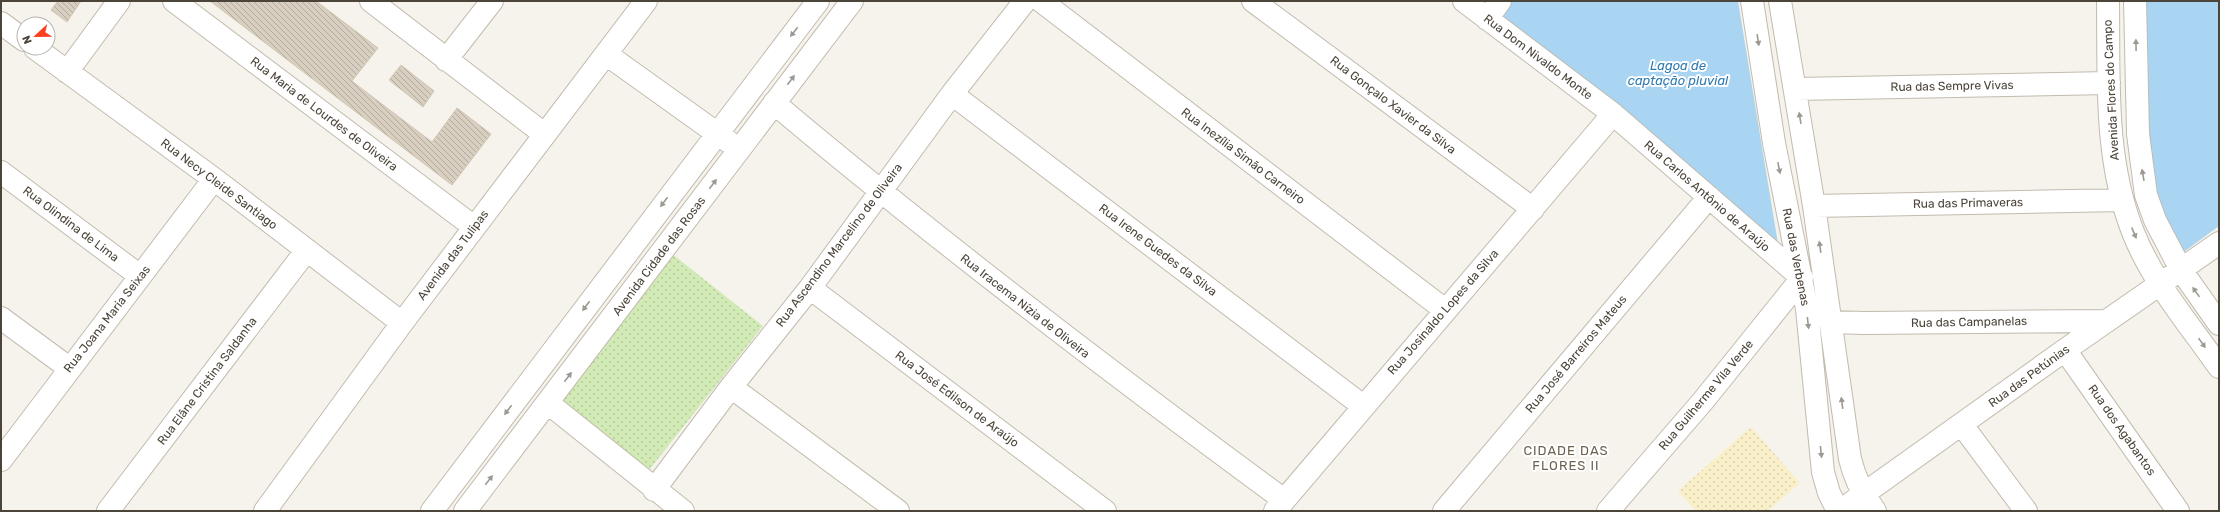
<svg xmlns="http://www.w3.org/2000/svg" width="2220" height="512" viewBox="0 0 2220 512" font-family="Rubik,sans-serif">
<defs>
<pattern id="grass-dots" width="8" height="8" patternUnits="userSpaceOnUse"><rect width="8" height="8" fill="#d2eab5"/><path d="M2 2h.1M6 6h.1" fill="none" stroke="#b6ca9c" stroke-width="1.8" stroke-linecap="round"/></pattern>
<pattern id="sand-dots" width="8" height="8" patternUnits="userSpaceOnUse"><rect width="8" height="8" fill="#f9efc9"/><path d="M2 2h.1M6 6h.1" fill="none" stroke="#d7cead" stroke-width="1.8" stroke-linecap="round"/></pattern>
<pattern id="building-back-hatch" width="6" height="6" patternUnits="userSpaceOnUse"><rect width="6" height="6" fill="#d8cfc1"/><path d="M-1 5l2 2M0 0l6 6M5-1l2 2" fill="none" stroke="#b1aa9e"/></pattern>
</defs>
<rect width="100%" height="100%" fill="#f6f3ec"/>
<path fill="url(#grass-dots)" d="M 671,253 L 763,326 L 646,474 L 558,401 Z"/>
<path fill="url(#sand-dots)" d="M 1751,427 L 1800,483 L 1768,511 L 1696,511 L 1678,491 Z"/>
<path fill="#a9d4f2" d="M 1512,1 L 1738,1 L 1778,244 L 1499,17 Z
M 2139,1 L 2219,1 L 2219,226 L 2177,257 L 2149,193 Z"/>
<path fill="url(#building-back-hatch)" stroke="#d3c7b4" d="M 58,1 L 81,1 L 67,22 L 51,10 Z
M 210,1 L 316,1 L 378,48 L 352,81 L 374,98 L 432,142 L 457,108 L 491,134 L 452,185 Z
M 401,65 L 434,91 L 423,107 L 389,80 Z"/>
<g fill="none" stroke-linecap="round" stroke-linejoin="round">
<defs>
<path id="minor" d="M 174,1 L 474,227
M 371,1 L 544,134
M 1041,1 L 1445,310
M 1253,1 L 1533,209
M 1464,1 L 1613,114 L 1802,278
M 1752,1 L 1774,143 L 1807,309 L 1823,472 L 1829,493 L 1838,511
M 1780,1 L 1814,206 L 1850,459 C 1855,479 1862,494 1875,511
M 2108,1 C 2109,78 2104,159 2133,232 C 2152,281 2189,324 2219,367
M 2135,1 L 2138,134 L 2146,195 L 2155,220 L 2181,270 L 2219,324
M 1487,19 L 1500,1
M 1,23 L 24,40
M 35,48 L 214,179 L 402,323
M 606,54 L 729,142
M 446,60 L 492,1
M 67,72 L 119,1
M 1795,89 L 2109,83
M 952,94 L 1363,406
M 774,103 C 939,242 1110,372 1284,500
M 1,172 L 140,276
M 1814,206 L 2122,200
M 810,288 L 1105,511
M 1,318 L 69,368
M 1830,322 L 1864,323 L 2107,321
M 2065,350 L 2178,511
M 731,387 L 898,511
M 548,403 L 683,511
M 1962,425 L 2026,511
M 1,460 L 214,179
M 654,490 L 731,387 L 810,288 L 952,94 L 1025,1
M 1851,503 L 2065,350 L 2219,243
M 108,511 L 306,251
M 265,511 L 402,323 L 646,1
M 432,511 L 818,1
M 465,511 L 852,1
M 1275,511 L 1613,114
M 1444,511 L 1709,197
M 1608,511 L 1703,401 L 1802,278"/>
</defs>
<use href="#minor" stroke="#c2bbae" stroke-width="24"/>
<use href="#minor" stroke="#fff" stroke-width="22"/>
</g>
<defs><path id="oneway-solid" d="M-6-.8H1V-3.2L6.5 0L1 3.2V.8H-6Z"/></defs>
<g fill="#9c9892">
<use href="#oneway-solid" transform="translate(794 32) rotate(128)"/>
<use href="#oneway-solid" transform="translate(1758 40) rotate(81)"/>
<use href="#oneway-solid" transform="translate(2136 45) rotate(-91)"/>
<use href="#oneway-solid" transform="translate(791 80) rotate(-53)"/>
<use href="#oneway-solid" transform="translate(1800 118) rotate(-99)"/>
<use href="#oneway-solid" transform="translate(1779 168) rotate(79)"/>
<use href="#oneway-solid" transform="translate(2143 175) rotate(-100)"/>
<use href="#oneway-solid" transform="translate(713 184) rotate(-53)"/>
<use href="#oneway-solid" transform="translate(664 202) rotate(127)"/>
<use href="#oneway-solid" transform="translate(2134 233) rotate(67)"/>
<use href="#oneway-solid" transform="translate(1820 247) rotate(-98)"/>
<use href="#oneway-solid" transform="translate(2196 292) rotate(-125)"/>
<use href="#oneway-solid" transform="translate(586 306) rotate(127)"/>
<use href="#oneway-solid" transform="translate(1808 323) rotate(84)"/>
<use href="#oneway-solid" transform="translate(2202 343) rotate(55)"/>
<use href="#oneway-solid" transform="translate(568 377) rotate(-53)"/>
<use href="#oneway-solid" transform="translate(1842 403) rotate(-98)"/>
<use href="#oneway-solid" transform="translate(508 410) rotate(127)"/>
<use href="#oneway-solid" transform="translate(1821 452) rotate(84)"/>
<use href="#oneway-solid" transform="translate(489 480) rotate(-52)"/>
</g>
<g text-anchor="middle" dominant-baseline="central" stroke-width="4" stroke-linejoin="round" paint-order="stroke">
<g font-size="12" fill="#4b4439" stroke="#fff">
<text transform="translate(1538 57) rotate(37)">Rua Dom Nivaldo Monte</text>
<text transform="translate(1952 86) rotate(-1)">Rua das Sempre Vivas</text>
<text transform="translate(2111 90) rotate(-93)">Avenida Flores do Campo</text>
<text transform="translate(1393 105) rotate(37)">Rua Gonçalo Xavier da Silva</text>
<text transform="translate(324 114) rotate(37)">Rua Maria de Lourdes de Oliveira</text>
<text transform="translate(1243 156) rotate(37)">Rua Inezília Simão Carneiro</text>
<text transform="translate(219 184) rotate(37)">Rua Necy Cleide Santiago</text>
<text transform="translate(1707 196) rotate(41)">Rua Carlos Antônio de Araújo</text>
<text transform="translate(1968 203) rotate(-1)">Rua das Primaveras</text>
<text transform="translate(71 224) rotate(37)">Rua Olindina de Lima</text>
<text transform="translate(839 245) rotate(-53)">Rua Ascendino Marcelino de Oliveira</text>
<text transform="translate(1158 250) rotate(37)">Rua Irene Guedes da Silva</text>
<text transform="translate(453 255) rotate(-53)">Avenida das Tulipas</text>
<text transform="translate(659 256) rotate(-53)">Avenida Cidade das Rosas</text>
<text transform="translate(1796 257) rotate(79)">Rua das Verbenas</text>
<text transform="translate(1025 306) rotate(38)">Rua Iracema Nízia de Oliveira</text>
<text transform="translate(1443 312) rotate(-49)">Rua Josinaldo Lopes da Silva</text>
<text transform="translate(107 319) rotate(-52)">Rua Joana Maria Seixas</text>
<text transform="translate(1969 322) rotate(-1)">Rua das Campanelas</text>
<text transform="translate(1576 354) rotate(-50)">Rua José Barreiros Mateus</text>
<text transform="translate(2029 376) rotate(-36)">Rua das Petúnias</text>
<text transform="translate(207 381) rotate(-53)">Rua Elâne Cristina Saldanha</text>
<text transform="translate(1706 395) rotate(-50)">Rua Guilherme Vila Verde</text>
<text transform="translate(957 399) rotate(37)">Rua José Edilson de Araújo</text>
<text transform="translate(2122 430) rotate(55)">Rua dos Agabantos</text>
</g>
<g font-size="13" font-style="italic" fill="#2e7ab2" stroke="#fff">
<text x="1678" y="65">Lagoa de<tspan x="1678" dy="15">captação pluvial</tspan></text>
</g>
<g font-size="13" letter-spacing="1" fill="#6e6250" stroke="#fff">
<text x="1566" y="450">CIDADE DAS<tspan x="1566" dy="15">FLORES II</tspan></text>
</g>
</g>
<rect width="2220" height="512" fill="none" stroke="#4b4439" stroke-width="4"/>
<g transform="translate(36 36) rotate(248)"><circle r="19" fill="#ffffff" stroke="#b7b4b0"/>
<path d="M0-3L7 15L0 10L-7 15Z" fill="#fc3f1d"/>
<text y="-6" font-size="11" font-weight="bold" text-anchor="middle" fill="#4b4439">N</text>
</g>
</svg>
